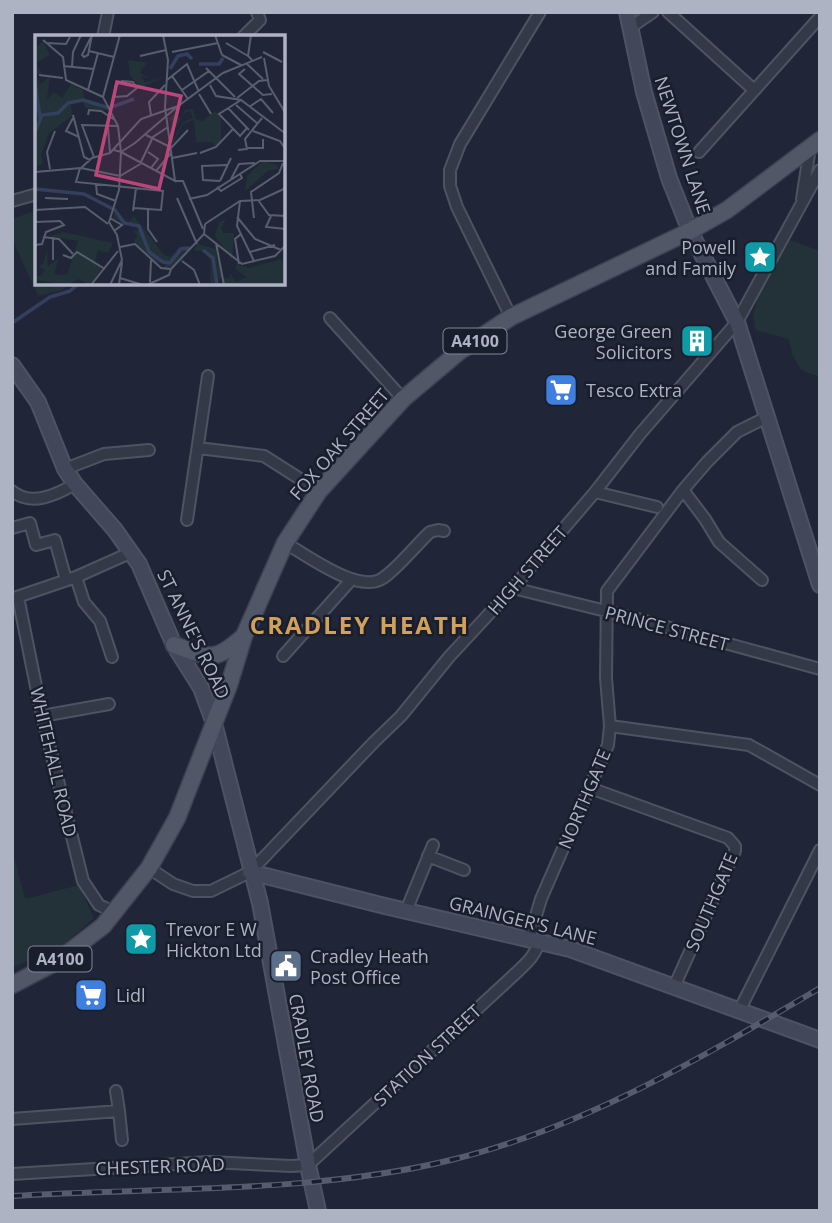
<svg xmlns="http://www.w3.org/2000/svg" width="832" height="1223" viewBox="0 0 832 1223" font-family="'Open Sans',sans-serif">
<rect width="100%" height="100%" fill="#202637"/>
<path fill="#223238" d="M 37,210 L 37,284 L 68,284 L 62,290 L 38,296 L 12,239 L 12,219 Z
M 790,240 L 820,251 L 820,377 L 801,370 L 792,354 L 789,339 L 755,330 L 753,313 L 762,289 Z
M 12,849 L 25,899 L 79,885 L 94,918 L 63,945 L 12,968 Z"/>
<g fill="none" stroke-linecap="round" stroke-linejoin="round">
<path stroke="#343f5e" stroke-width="3.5" d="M 12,323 L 50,297 L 70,291 L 78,284"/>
<defs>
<path id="street" d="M 668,12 L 754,90
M 631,27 L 653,12
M 103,37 L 108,12
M 243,37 L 260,20 L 257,12
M 699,152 L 820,17
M 802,199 L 810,148
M 12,201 L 37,194
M 511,317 L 457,207 L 450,186 L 450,170 L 460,144 L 540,12
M 330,318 L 403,399
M 198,448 L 264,456 L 319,491
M 65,469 L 104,454 L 149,450
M 683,490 L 705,519 L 719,542 L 762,580
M 12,491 C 31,507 56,495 75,484
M 595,492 L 657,507
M 187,520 L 208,376
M 12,528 L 30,523 L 36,545 L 55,540 L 66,580
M 285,543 C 307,555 359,595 383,578 C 397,569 417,544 430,532 L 438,530 L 444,531
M 76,577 L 84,602 L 100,621 L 112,657
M 513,588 L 634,618 L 820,669
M 18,597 L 42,716 L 83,881 L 99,905 L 116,913
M 14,598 L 76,577 L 132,552
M 283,656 L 351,580
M 42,716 L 109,704
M 610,726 L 749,745 L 820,785
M 590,788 L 728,838 L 735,846 L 735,851 L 674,987
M 428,856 L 464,870
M 149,868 L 173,884 L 193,891 L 211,891 L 250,872 L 374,742 L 401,716 L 449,657 L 513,588 L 595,492 L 640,434 L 737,322 L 820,170
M 406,911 L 433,845
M 529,939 L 541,899 L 608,745 L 610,726 L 606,678 L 607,591 L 683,490 L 707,462 L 737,432 L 767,417
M 739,1011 L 820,850
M 116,1091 L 119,1111
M 12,1119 L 119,1111 L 122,1140
M 12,1174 L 210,1162 L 291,1166 L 308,1165 L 515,974 C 525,964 536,956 539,941"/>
<path id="secondary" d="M 627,12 L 644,92 L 669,178 L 690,231 L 737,322 L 820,585
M 12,365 L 38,402 L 65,469 L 75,484 L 115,530 L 139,564 L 174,645 L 201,688 L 214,723 L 260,903 L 308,1165 L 318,1211
M 250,872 L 385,906 L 570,949 L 820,1040"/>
<path id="primary" d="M 174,645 C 210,658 214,663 244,636
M 12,985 L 56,962 L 103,926 L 149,868 L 177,818 L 229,685 L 244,636 L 285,543 L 319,491 L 403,399 L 460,351 L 511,317 L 690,231 L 727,210 L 820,140"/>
</defs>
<use href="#street" stroke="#4e5362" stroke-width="14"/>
<use href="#secondary" stroke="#4e5362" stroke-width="18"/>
<use href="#primary" stroke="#3d4251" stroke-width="19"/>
<use href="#street" stroke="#343947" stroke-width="10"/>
<use href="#secondary" stroke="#42475a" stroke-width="14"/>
<use href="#primary" stroke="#515767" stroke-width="16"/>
<defs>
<path id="rail" d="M 12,1196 C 155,1187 312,1194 451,1160 C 583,1128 703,1057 820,988"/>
</defs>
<use href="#rail" stroke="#565c6e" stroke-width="6"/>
<use href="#rail" stroke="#191e2c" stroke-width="3.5" stroke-dasharray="10" stroke-linecap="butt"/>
</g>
<defs>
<symbol id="sight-square" viewBox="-11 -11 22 22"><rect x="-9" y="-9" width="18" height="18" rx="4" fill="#0f9aa8" stroke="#191e2c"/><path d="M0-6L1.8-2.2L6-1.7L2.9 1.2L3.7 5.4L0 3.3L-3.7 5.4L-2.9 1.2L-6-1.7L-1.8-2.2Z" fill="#fff"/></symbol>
<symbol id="building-square" viewBox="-11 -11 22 22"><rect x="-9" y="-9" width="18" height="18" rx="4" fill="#0f9aa8" stroke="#191e2c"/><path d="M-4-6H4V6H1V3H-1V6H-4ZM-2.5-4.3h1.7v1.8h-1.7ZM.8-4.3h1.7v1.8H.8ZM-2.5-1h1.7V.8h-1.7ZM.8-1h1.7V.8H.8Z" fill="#fff"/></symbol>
<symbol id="supermarket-square" viewBox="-11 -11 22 22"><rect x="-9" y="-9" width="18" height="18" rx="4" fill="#3f7fe0" stroke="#191e2c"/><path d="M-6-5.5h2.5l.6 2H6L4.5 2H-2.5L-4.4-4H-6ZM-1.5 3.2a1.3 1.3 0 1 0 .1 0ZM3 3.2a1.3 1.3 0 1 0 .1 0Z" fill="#fff"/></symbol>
<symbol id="civic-square" viewBox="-11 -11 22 22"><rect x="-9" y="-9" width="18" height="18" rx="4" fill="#5c6f8a" stroke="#191e2c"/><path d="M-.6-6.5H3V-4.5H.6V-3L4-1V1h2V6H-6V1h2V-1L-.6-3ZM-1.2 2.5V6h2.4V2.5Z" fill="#fff"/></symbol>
</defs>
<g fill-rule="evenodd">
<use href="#sight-square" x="741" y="238" width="38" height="38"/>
<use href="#building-square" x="678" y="322" width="38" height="38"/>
<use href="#supermarket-square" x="542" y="371" width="38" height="38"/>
<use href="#sight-square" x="122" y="920" width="38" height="38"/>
<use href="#civic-square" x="267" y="947" width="38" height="38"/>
<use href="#supermarket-square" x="72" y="976" width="38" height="38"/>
</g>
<g text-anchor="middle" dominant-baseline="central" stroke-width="5" stroke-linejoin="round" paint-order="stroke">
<g fill="#191e2c" stroke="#818696" stroke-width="2">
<rect x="443.5" y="328.5" width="63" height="25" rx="5"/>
<rect x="28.5" y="946.5" width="63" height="25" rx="5"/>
</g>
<g font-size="16" font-weight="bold" fill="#aeb3c4">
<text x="475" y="341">A4100</text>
<text x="60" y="959">A4100</text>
</g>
<g font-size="18" fill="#aeb3c4" stroke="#191e2c">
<text transform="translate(683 145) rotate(72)">NEWTOWN LANE</text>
<text transform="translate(339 444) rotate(-49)">FOX OAK STREET</text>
<text transform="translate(527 570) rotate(-49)">HIGH STREET</text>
<text transform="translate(667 628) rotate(15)">PRINCE STREET</text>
<text transform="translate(194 634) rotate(64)">ST ANNE'S ROAD</text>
<text transform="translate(54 762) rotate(77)">WHITEHALL ROAD</text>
<text transform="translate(584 799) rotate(-67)">NORTHGATE</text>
<text transform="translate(711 902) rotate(-67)">SOUTHGATE</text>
<text transform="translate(523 920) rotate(14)">GRAINGER'S LANE</text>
<text transform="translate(427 1055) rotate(-43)">STATION STREET</text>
<text transform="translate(307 1058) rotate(80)">CRADLEY ROAD</text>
<text transform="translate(160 1166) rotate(-2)">CHESTER ROAD</text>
</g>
<g font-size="18" fill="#aeb3c4" stroke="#191e2c" text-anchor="start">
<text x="736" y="247" text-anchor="end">Powell<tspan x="736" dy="21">and Family</tspan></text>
<text x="672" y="331" text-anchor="end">George Green<tspan x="672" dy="21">Solicitors</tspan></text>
<text x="586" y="390">Tesco Extra</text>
<text x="166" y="929">Trevor E W<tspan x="166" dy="21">Hickton Ltd</tspan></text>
<text x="310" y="956">Cradley Heath<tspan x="310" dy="21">Post Office</tspan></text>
<text x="116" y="995">Lidl</text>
</g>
<g font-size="24" font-weight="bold" letter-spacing="2" fill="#d1a15c" stroke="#191e2c">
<text x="360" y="624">CRADLEY HEATH</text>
</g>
</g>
<g transform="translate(35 35)">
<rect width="250" height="250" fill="#202637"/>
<path d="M 8,6 L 15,20 L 1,28 L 6,38 L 1,41 L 6,49 L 15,41 L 12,64 L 19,57 L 27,63 L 36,49 L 48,55 L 50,66 L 77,76 L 50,73 L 48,65 L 36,68 L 37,81 L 14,98 L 6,120 L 8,129 L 0,131 L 0,14 ZM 93,25 L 112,28 L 105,37 L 114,44 L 106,41 L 110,47 L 127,43 L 105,53 L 95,40 ZM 158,74 L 160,84 L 167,86 L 180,76 L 186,82 L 186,108 L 180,112 L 177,107 L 161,107 L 159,85 L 148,89 L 139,107 L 136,108 L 148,87 L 158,83 L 155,76 L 149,78 L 141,93 L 134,84 L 138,79 L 146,83 L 150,75 ZM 228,126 L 243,130 L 243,134 L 234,135 L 210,156 L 212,141 ZM 80,175 L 93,187 L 99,181 L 129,220 L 135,222 L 145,211 L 156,212 L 137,232 L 128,233 L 131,229 L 121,228 L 99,206 L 103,201 L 98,196 L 104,195 L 100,188 L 88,188 L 78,183 ZM 191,183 L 186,193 L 188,198 L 199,198 L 197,224 L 180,201 L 184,188 ZM 28,197 L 78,208 L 73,218 L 63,215 L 60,226 L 68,232 L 55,250 L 43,244 L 34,250 L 0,245 L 0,240 L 6,241 L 10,235 L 3,231 L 8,229 L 12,214 L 13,231 L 24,223 L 19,239 L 32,240 L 43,206 L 15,201 ZM 163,209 L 181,214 L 183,238 L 183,222 L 189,243 L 195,243 L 195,238 L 201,247 L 212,242 L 200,234 L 202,229 L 214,233 L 246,224 L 250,228 L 250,250 L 191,250 L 185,243 L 182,250 L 175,250 L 176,226 L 170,217 L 158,215 Z" fill="#223238"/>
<path fill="none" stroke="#343f5e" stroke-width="3.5" d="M 164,29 L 184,29 L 188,23M 135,34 L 143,21 L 152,19 L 157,24M 0,47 L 5,83M 0,97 L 7,80 L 23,78 L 33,68 L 48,65 L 74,73 L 99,64M 0,154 L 49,159 L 80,175 L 89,188 L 104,191 L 114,217 L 128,227 L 135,228 L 146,214 L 155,213M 168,215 L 178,223 L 182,250"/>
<path fill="none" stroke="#595e6f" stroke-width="2" d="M 57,0 L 53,20 L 49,22 L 47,20 ZM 85,0 L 68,62 L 83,91 L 86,117M 180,0 L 187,20M 216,0 L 213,21 L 217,25M 8,5 L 28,22 L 31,45 L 68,62M 11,8 L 31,9 L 35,2M 191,8 L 213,21M 54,16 L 79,22M 137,17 L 183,8M 228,17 L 247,27M 187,20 L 206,30M 105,21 L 131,15M 229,23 L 234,51 L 251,79M 212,29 L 228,44M 28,31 L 59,34M 37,32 L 38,17 L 46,0M 171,33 L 200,62M 210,34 L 204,39 L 211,45 L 228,60 L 237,59M 4,40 L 28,43M 137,41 L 153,64M 132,45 L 152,29 L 164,57M 87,46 L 98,47 L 102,53 L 92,61 L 80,62 L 80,51 ZM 175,50 L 181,61 L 206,65 L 251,99M 53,55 L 63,18M 147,55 L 174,36M 164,59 L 176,79M 202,63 L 224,46 L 232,45M 206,65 L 184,79 L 205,101 L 212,93M 201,70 L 223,89M 214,72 L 226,64 L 238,78M 193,73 L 214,95M 38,80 L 49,122 L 55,125M 53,80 L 54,75 L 66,76 L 80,85M 116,80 L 114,67 L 130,50M 38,83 L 31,96 L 44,102M 73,92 L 75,118M 218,96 L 245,106 L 251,115M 111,100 L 135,112M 213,113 L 228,113 L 228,104M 135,114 L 153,95M 79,115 L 86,117 L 100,108 L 143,71M 203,115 L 212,114 L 210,104 L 227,83M 113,117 L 123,124 L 116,133M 165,118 L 181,112 L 198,94M 59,122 L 47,90 L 83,91M 137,123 L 162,118M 106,127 L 118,102 L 133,92M 45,133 L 41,147 L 128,156 L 126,175 L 99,173M 46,133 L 85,141 L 107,128M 15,134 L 12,117 L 20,96M 121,136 L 136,118M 0,137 L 46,133 L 57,123 L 75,118 L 106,84 L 143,71 L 188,38 L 227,22M 196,144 L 204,129 L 220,128M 140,146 L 148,146 L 168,194M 185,146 L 168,145 L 167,131 L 192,130M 185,146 L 196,123M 61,149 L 62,159 L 81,166M 182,152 L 186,156 L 207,143 L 205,139M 10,163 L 33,164M 142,163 L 162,209M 154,164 L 172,160 L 225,126 L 251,126M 223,165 L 234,180 L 251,181M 205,166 L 202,191 L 219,226M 113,174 L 113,194 L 122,207M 0,175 L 50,172 L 73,189M 98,176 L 101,153M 236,181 L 231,192 L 251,194M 202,182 L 220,204 L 246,215M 75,183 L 87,190 L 79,196M 219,183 L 216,157 L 244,138 L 248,128M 0,187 L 25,186 L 29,190 L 11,197 L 7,209 L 0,210M 170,189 L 169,199 L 207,229 L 240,221 L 251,210M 170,189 L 205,166 L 225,165 L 251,153M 8,202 L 24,204 L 38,219M 181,208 L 189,250M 85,212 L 100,209 L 126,233 L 136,234M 215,217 L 240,210M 28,220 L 36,223 L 42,217 L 70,234M 18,225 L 18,202M 147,226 L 159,235 L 165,250M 204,229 L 200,204 L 206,199M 136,234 L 169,199M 85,243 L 108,250M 115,247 L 116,225M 56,250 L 83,216M 75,250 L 87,225 L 82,200 L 74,187 L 84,155 L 86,117 L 140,146 L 130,72 L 133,25 L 128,0M 84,250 L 87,227M 112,250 L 134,240 L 136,234"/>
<path fill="#bc467a" fill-opacity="0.15" stroke="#bc467a" stroke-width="3.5" d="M 82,47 L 146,61 L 124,154 L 61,140 Z"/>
<rect width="250" height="250" fill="none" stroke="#aeb3c4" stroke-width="3.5"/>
</g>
<rect width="832" height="1223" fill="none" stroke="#aeb3c4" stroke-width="28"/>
</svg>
